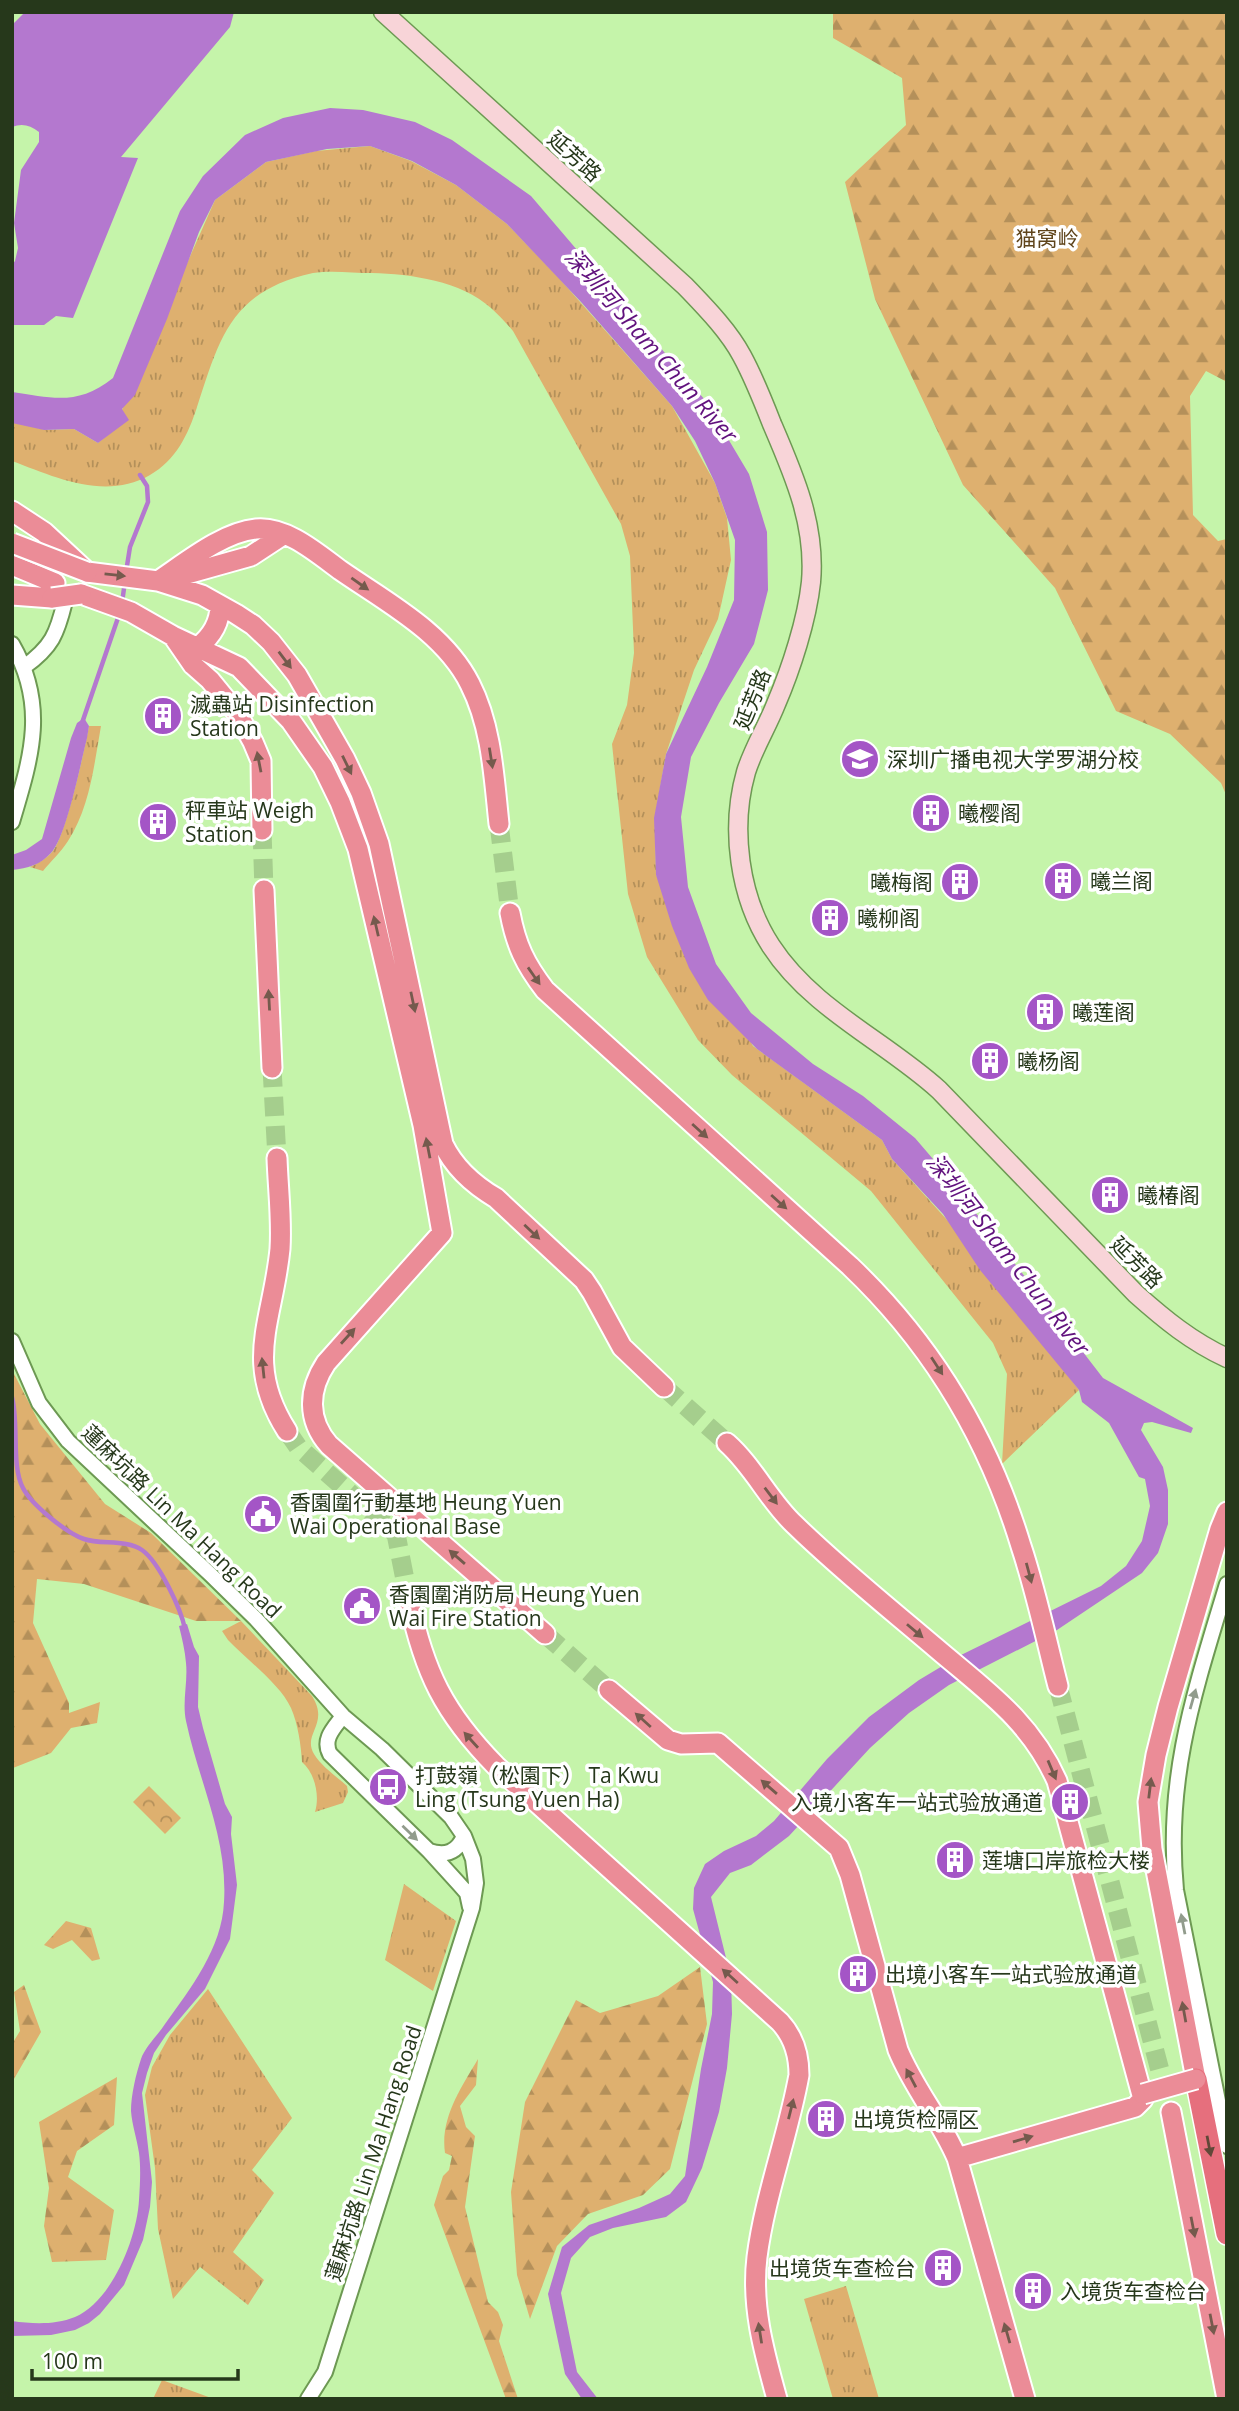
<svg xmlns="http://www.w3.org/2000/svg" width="1239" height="2411" viewBox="0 0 1239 2411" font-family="'Open Sans','Noto Sans SC',sans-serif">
<defs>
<pattern id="grass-tufts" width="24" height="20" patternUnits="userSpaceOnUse" patternTransform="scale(1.75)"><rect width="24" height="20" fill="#deb06f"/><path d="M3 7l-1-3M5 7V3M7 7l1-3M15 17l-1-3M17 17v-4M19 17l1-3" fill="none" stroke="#b4905a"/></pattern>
<pattern id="forest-firs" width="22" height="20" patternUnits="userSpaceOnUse" patternTransform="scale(1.75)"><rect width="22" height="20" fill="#deb06f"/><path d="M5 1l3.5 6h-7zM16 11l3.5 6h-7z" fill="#b4905a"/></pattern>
<pattern id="park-crowns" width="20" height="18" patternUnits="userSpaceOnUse" patternTransform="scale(1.75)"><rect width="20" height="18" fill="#deb06f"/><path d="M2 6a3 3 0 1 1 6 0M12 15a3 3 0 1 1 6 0" fill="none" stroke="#b4905a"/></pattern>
</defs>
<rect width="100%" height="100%" fill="#c5f4aa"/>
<path fill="url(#grass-tufts)" d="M 370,146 L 411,161 L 456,185 L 507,224 L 558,277 L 672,406 L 715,483 L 727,518 L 731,560 L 718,619 L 694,670 L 666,754 L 655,816 L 656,875 L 753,1046 L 882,1140 L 892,1159 L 948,1221 L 1079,1390 L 1002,1464 L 1007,1374 L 993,1343 L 871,1191 L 732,1075 L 698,1040 L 647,957 L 628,894 L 612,744 L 627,705 L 634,653 L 630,556 L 621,524 L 513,331 C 506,323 499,315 491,308 C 461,281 411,274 372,273 C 353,273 331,270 313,273 C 231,291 220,337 197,407 C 188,435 176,460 150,475 C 105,501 55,477 12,461 L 12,422 L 46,430 L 74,429 L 98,443 L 127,419 L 122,410 L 215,200 L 266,162 L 316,151 Z
M 89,726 L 101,726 C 94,765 90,807 68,841 C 61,852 51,861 43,871 L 30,867 C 38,863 46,859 52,852 C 65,839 85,748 89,726 Z
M 241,1621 L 312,1696 C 330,1724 302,1734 314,1754 C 321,1766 337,1777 347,1786 L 348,1792 L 343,1803 L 315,1812 C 320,1796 315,1773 302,1762 C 301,1745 298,1724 291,1708 C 280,1684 247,1660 228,1640 L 222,1631 Z
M 404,1884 L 456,1921 L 433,1991 L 385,1960 Z
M 208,1989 L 292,2118 L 252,2170 L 274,2193 L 233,2252 L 264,2280 L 248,2305 L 200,2267 L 173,2299 L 158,2229 L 155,2168 L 145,2095 L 152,2067 L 170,2035 Z
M 846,2286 L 879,2399 L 833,2399 L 804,2299 Z
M 162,2380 L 214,2399 L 153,2399 Z"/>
<path fill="url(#forest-firs)" d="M 833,12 L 1227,12 L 1227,382 L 1206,371 L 1190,396 L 1193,515 L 1218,541 L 1227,539 L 1227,797 L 1221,783 L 1170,734 L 1116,711 L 1055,588 L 963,485 L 875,299 L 845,182 L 906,125 L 902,78 L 833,38 Z
M 12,1370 L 40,1424 L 105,1504 L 151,1533 L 241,1621 L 196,1621 L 84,1584 L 37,1579 L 33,1623 L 69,1703 L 69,1713 L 100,1702 L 97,1723 L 71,1728 L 51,1753 L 13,1768 L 12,1771 Z
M 66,1921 L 91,1928 L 100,1959 L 92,1961 L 72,1940 L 53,1949 L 44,1945 Z
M 700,1967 L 707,2024 L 670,2169 L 643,2195 L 588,2214 L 557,2246 L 530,2319 L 517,2275 L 511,2192 L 525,2102 L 576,2000 L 600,2013 L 658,1996 Z
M 24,1985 L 41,2032 L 14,2079 L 12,2078 L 12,2044 L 20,2031 L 14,1992 Z
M 478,2059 L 476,2085 L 460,2106 L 466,2127 L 475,2136 L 465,2207 L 488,2302 L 498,2312 L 503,2325 L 499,2341 L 518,2399 L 506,2399 L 434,2205 L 443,2176 L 449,2170 L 452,2156 L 445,2153 C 440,2118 461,2088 478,2059 Z
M 117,2077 L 114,2125 L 77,2151 L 68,2177 L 114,2210 L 106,2260 L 52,2262 L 44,2226 L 49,2188 L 39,2122 Z"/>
<path fill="url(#park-crowns)" d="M 149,1786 L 181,1818 L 165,1834 L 133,1802 Z"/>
<path fill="#b478cf" d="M 25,12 L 234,12 L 230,27 L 121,157 L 138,158 L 73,318 L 56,316 L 44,325 L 12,325 L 12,265 L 15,261 L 18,248 L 14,223 L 21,170 L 39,142 L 39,132 C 30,125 22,123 12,127 L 12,25 Z
M 330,108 L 363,110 L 415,122 L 452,140 L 531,196 L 705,400 L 749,474 L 767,532 L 768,590 L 754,644 L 719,703 L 691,757 L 681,817 L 688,887 L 716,964 L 751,1013 L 813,1064 L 863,1096 L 915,1138 L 945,1173 L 1103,1378 L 1193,1428 L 1191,1433 L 1152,1422 L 1144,1423 L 1141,1430 L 1163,1467 L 1168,1490 L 1168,1524 L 1158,1553 L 1142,1573 L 1057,1630 L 949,1685 L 909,1713 L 870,1748 L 789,1836 L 751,1865 L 730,1873 L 711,1897 L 731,1978 L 732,2014 L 727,2068 L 719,2112 L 702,2168 L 686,2202 L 666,2217 L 613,2228 L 590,2237 L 571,2258 L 561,2293 L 577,2372 L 598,2399 L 582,2399 L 565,2374 L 548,2294 L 562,2247 L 589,2225 L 639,2208 L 670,2194 L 685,2176 L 701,2069 L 712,2014 L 713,1982 L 693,1909 L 694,1888 L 705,1864 L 724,1851 L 756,1836 L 774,1821 L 827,1759 L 869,1717 L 919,1680 L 959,1656 L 1101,1586 L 1126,1566 L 1142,1541 L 1150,1506 L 1145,1479 L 1139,1477 L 1109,1423 L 1082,1402 L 1079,1390 L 980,1270 L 943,1214 L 892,1159 L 882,1140 L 757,1049 L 708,1000 L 689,968 L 672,926 L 656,875 L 654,818 L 666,754 L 707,667 L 734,600 L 735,540 L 715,483 L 695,441 L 672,406 L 581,302 L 507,224 L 456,185 L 412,161 L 370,146 L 327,149 L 266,162 L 215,200 L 199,232 L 167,319 L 135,395 L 122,409 L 129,420 L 98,443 L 74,429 L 44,430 L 12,423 L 12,392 C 53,398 78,406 113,378 L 180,211 L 203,176 L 245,135 L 283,118 Z
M 84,718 L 89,726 L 87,738 C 81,762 66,838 51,853 C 40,865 28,868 12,870 L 12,855 L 26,850 L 42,839 L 71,738 L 77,723 Z
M 187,1624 L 194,1647 L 199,1656 L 198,1707 L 203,1728 L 225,1804 L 232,1817 L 231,1834 L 237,1885 L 230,1939 L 205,1989 L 166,2035 L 154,2053 L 147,2073 L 142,2093 L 152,2182 L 150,2207 L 143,2240 L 124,2285 L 100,2314 L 89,2323 L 75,2330 L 51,2335 L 12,2336 L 12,2321 C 33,2324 55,2325 75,2317 C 112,2301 137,2238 139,2200 C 140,2185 141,2168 139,2153 C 137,2139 132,2125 131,2111 C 131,2095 136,2074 141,2059 C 145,2047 158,2035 165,2024 C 191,1988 222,1948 224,1902 C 228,1838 199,1782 186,1721 C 182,1702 188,1682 186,1663 C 185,1651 182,1638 179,1626 Z"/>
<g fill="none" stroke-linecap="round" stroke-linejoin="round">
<path stroke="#b478cf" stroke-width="4.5" d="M 126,572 L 130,547 L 148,502 L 147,486 L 140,475
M 122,603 L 125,581
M 82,723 L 120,612
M 12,1397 C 19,1423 11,1466 23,1488 C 31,1504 66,1533 84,1539 C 101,1545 126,1539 142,1550 C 159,1562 181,1609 185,1629"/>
<path stroke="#a5ce8d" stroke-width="14" stroke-dasharray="14 7" stroke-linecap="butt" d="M 15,548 L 26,559 L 55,577"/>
<path stroke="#a5ce8d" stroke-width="19" stroke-dasharray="19 10" stroke-linecap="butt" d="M 499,824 L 510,913
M 262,830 L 264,890
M 272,1068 L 277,1158
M 664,1387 L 727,1443
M 287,1431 L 298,1447 L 396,1534 L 409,1600
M 545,1634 L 609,1690
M 1058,1686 L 1171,2112"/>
<defs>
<path id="tertiary" d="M 12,644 C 48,706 31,758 12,822
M 24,667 C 52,647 57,634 65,601
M 12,1341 L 39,1403 L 68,1441 L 211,1575 L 256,1619 L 343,1716 L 382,1749 L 451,1817 L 464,1836 L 473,1859 L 476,1883 L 472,1908 L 325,2372 L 308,2399
M 1227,1584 C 1195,1690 1165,1777 1176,1890 L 1227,2146
M 343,1716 C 334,1728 322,1739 330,1754 L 429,1851 L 459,1884 L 467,1893 L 470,1907
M 429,1851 C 445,1856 457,1853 464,1836"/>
<path id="secondary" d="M 383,12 L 685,286 C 705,307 728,330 742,356 C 754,378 763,401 772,424 C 794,475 816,525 811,582 C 807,620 791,669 776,704 C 767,727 753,749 746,772 C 730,828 739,897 771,946 C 812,1009 885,1041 939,1090 L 1136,1294 C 1164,1319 1192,1342 1227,1358"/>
<path id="trunk" d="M 12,511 L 44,532 L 87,572 L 158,581 L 202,595 L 236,614 L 253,625 L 271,642 L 297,675 L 345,759 L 361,793 L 379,844 L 443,1144 C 454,1167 474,1185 496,1198 L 584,1280 L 592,1292 L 622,1347 L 664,1387
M 12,565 L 55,583
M 169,579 L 251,556 L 283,535
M 158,581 C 185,563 223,532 256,529 C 286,526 317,553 340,570 C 386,602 444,632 470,684 C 492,727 494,778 499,824
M 81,594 L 131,612 L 173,636 L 239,667 L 291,721 L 323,767 L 340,802 L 358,849 L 423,1125 L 442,1233 L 326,1363 C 308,1390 307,1420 329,1445 L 545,1634
M 12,595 L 52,598
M 173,636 L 193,665 L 210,680 L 237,713 L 253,742 L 261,761 L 262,830
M 198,647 C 212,636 220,623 220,605
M 264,890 L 272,1068
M 510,913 C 516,945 525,964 545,990 L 850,1266 C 932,1344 988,1437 1021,1546 C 1036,1591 1046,1639 1058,1686
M 277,1158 C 278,1188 282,1219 280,1249 C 273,1321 243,1362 287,1431
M 727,1443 C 754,1467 769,1501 795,1525 C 840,1569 889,1608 936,1648 C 985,1690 1030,1720 1057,1781 L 1143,2099 L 1135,2107 L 957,2158
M 409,1600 C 424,1672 444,1713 496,1766 L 780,2022 C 794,2037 799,2054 799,2075 C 788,2136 765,2195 757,2257 C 751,2306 764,2352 777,2399
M 609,1690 L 668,1740 L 681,1744 L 718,1743 L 839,1848 L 850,1875 L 898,2050 C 914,2089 941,2120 957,2158 L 1025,2399
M 1196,2079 L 1152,1849 L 1148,1802 L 1156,1755 L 1168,1707 L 1220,1529 L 1227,1512
M 1171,2112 L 1227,2399"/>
<path id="motorway" d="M 1196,2079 L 1227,2234"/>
</defs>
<use href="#tertiary" stroke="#6d9953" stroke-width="18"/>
<use href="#secondary" stroke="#6d9953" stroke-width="21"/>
<use href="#trunk" stroke="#fff" stroke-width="23"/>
<use href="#motorway" stroke="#fff" stroke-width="24"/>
<use href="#tertiary" stroke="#fff" stroke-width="14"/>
<use href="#secondary" stroke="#f8d4d8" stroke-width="18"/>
<use href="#trunk" stroke="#eb8c97" stroke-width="19"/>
<use href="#motorway" stroke="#e66f7d" stroke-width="21"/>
<defs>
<path id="trunk-bridge" d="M 12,543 L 87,572
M 52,598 L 81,594
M 1143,2094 L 1196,2079"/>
</defs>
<use href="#trunk-bridge" stroke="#fff" stroke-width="23" stroke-linecap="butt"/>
<use href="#trunk-bridge" stroke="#eb8c97" stroke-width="19"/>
</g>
<defs><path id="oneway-solid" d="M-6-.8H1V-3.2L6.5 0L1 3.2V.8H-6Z" transform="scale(1.75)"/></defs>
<g fill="#755a4d">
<use href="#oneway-solid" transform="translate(115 575) rotate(6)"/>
<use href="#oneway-solid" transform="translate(360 584) rotate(35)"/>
<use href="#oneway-solid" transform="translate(285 660) rotate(53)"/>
<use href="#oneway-solid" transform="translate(491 758) rotate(81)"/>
<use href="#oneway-solid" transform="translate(259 762) rotate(-101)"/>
<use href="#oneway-solid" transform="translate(347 765) rotate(64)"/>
<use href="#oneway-solid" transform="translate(376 926) rotate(-103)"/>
<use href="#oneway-solid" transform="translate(534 976) rotate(55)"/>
<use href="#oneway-solid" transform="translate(269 1000) rotate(-93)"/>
<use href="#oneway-solid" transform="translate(413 1002) rotate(78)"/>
<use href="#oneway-solid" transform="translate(700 1131) rotate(42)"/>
<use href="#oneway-solid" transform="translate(428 1148) rotate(-101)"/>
<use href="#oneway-solid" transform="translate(779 1202) rotate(42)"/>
<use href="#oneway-solid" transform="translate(532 1232) rotate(43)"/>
<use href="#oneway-solid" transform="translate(348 1336) rotate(-48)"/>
<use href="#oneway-solid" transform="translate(937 1366) rotate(57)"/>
<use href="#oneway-solid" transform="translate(263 1368) rotate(-96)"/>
<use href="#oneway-solid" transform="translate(771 1496) rotate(53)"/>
<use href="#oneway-solid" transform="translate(457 1557) rotate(-139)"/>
<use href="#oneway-solid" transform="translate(1029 1573) rotate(75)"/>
<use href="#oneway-solid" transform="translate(915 1631) rotate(40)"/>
<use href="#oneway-solid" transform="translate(643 1720) rotate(-138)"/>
<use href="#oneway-solid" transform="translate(471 1740) rotate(-132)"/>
<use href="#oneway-solid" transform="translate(1052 1770) rotate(67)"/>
<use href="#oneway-solid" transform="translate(769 1787) rotate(-139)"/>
<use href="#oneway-solid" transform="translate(1150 1788) rotate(-83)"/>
<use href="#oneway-solid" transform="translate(730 1976) rotate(-138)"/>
<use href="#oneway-solid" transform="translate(1184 2012) rotate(-100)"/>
<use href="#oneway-solid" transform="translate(911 2078) rotate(-118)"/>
<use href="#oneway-solid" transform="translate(791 2109) rotate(-76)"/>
<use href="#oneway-solid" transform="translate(1023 2139) rotate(-16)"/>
<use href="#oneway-solid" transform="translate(1193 2227) rotate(79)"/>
<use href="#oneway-solid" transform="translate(1212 2324) rotate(79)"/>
<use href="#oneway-solid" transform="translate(760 2333) rotate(-99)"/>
<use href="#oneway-solid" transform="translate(1007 2333) rotate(-106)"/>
</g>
<g fill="#929c8d">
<use href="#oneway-solid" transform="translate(1193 1699) rotate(-74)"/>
<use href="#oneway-solid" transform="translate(410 1833) rotate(44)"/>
<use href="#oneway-solid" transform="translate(1183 1924) rotate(-101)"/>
</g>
<use fill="#604838" href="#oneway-solid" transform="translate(1209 2146) rotate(79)"/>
<defs>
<symbol id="building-disc" viewBox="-11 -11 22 22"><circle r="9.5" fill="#a455c6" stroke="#fff"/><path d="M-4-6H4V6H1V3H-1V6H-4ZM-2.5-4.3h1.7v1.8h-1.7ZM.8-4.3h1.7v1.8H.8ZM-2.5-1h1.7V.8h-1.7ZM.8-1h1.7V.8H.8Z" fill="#fff"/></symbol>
<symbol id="school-disc" viewBox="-11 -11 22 22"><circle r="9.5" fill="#a455c6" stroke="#fff"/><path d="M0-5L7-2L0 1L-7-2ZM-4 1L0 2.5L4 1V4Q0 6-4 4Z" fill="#fff"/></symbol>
<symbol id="civic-disc" viewBox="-11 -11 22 22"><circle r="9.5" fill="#a455c6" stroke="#fff"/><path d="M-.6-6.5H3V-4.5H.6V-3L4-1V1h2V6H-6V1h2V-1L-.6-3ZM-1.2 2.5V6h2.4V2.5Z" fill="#fff"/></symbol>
<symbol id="bus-disc" viewBox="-11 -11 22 22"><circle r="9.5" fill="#a455c6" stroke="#fff"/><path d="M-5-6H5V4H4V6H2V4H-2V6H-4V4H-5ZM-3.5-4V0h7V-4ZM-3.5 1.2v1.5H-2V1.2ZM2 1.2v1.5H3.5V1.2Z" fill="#fff"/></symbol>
</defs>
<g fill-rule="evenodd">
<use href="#building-disc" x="141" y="694" width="44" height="44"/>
<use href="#school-disc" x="838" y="737" width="44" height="44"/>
<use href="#building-disc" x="909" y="791" width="44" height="44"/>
<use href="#building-disc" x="136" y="800" width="44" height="44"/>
<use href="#building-disc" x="1041" y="859" width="44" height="44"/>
<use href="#building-disc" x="938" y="860" width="44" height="44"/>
<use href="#building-disc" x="808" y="896" width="44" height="44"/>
<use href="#building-disc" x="1023" y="990" width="44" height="44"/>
<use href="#building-disc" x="968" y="1039" width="44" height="44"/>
<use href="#building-disc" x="1088" y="1173" width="44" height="44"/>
<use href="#civic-disc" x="241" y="1492" width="44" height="44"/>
<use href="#civic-disc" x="340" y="1584" width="44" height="44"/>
<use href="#bus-disc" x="366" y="1765" width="44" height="44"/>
<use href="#building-disc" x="1048" y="1780" width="44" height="44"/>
<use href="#building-disc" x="933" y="1838" width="44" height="44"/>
<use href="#building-disc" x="836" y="1952" width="44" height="44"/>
<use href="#building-disc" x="804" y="2097" width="44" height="44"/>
<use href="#building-disc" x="921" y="2246" width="44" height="44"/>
<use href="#building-disc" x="1011" y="2269" width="44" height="44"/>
</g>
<g text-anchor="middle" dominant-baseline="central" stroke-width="7" stroke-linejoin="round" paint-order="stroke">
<g font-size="21" fill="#26381b" stroke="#fff">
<text transform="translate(575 156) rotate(42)">延芳路</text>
<text transform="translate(752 699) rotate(-68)">延芳路</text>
<text transform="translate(1137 1262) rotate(45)">延芳路</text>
<text transform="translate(182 1521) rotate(44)">蓮麻坑路 Lin Ma Hang Road</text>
<text transform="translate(373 2153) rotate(-72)">蓮麻坑路 Lin Ma Hang Road</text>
</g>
<g font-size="21" fill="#5f441b" stroke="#fff">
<text x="1047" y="238">猫窝岭</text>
</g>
<g font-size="21" fill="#26381b" stroke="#fff" text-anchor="start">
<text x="190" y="704">滅蟲站 Disinfection<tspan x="190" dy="24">Station</tspan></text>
<text x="887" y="759">深圳广播电视大学罗湖分校</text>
<text x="185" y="810">秤車站 Weigh<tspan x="185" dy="24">Station</tspan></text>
<text x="958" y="813">曦樱阁</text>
<text x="1090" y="881">曦兰阁</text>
<text x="933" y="882" text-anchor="end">曦梅阁</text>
<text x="857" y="918">曦柳阁</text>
<text x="1072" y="1012">曦莲阁</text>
<text x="1017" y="1061">曦杨阁</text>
<text x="1137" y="1195">曦椿阁</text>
<text x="290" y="1502">香園圍行動基地 Heung Yuen<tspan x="290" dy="24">Wai Operational Base</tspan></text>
<text x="389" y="1594">香園圍消防局 Heung Yuen<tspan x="389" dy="24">Wai Fire Station</tspan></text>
<text x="415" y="1775">打鼓嶺（松園下） Ta Kwu<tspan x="415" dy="24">Ling (Tsung Yuen Ha)</tspan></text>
<text x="1043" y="1802" text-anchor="end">入境小客车一站式验放通道</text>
<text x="982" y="1860">莲塘口岸旅检大楼</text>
<text x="885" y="1974">出境小客车一站式验放通道</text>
<text x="853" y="2119">出境货检隔区</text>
<text x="916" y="2268" text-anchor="end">出境货车查检台</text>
<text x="1060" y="2291">入境货车查检台</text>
</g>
<g font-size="23" font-style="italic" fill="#61117d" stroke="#fff">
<text transform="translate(652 345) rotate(49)">深圳河 Sham Chun River</text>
<text transform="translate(1009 1254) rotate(52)">深圳河 Sham Chun River</text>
</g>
</g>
<rect width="1239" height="2411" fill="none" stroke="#26381b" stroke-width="28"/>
<path d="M32 2369v10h206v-10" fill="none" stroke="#26381b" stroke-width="3.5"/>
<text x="42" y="2369" font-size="21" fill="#26381b" stroke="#ffffff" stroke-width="5" paint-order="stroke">100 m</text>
</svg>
